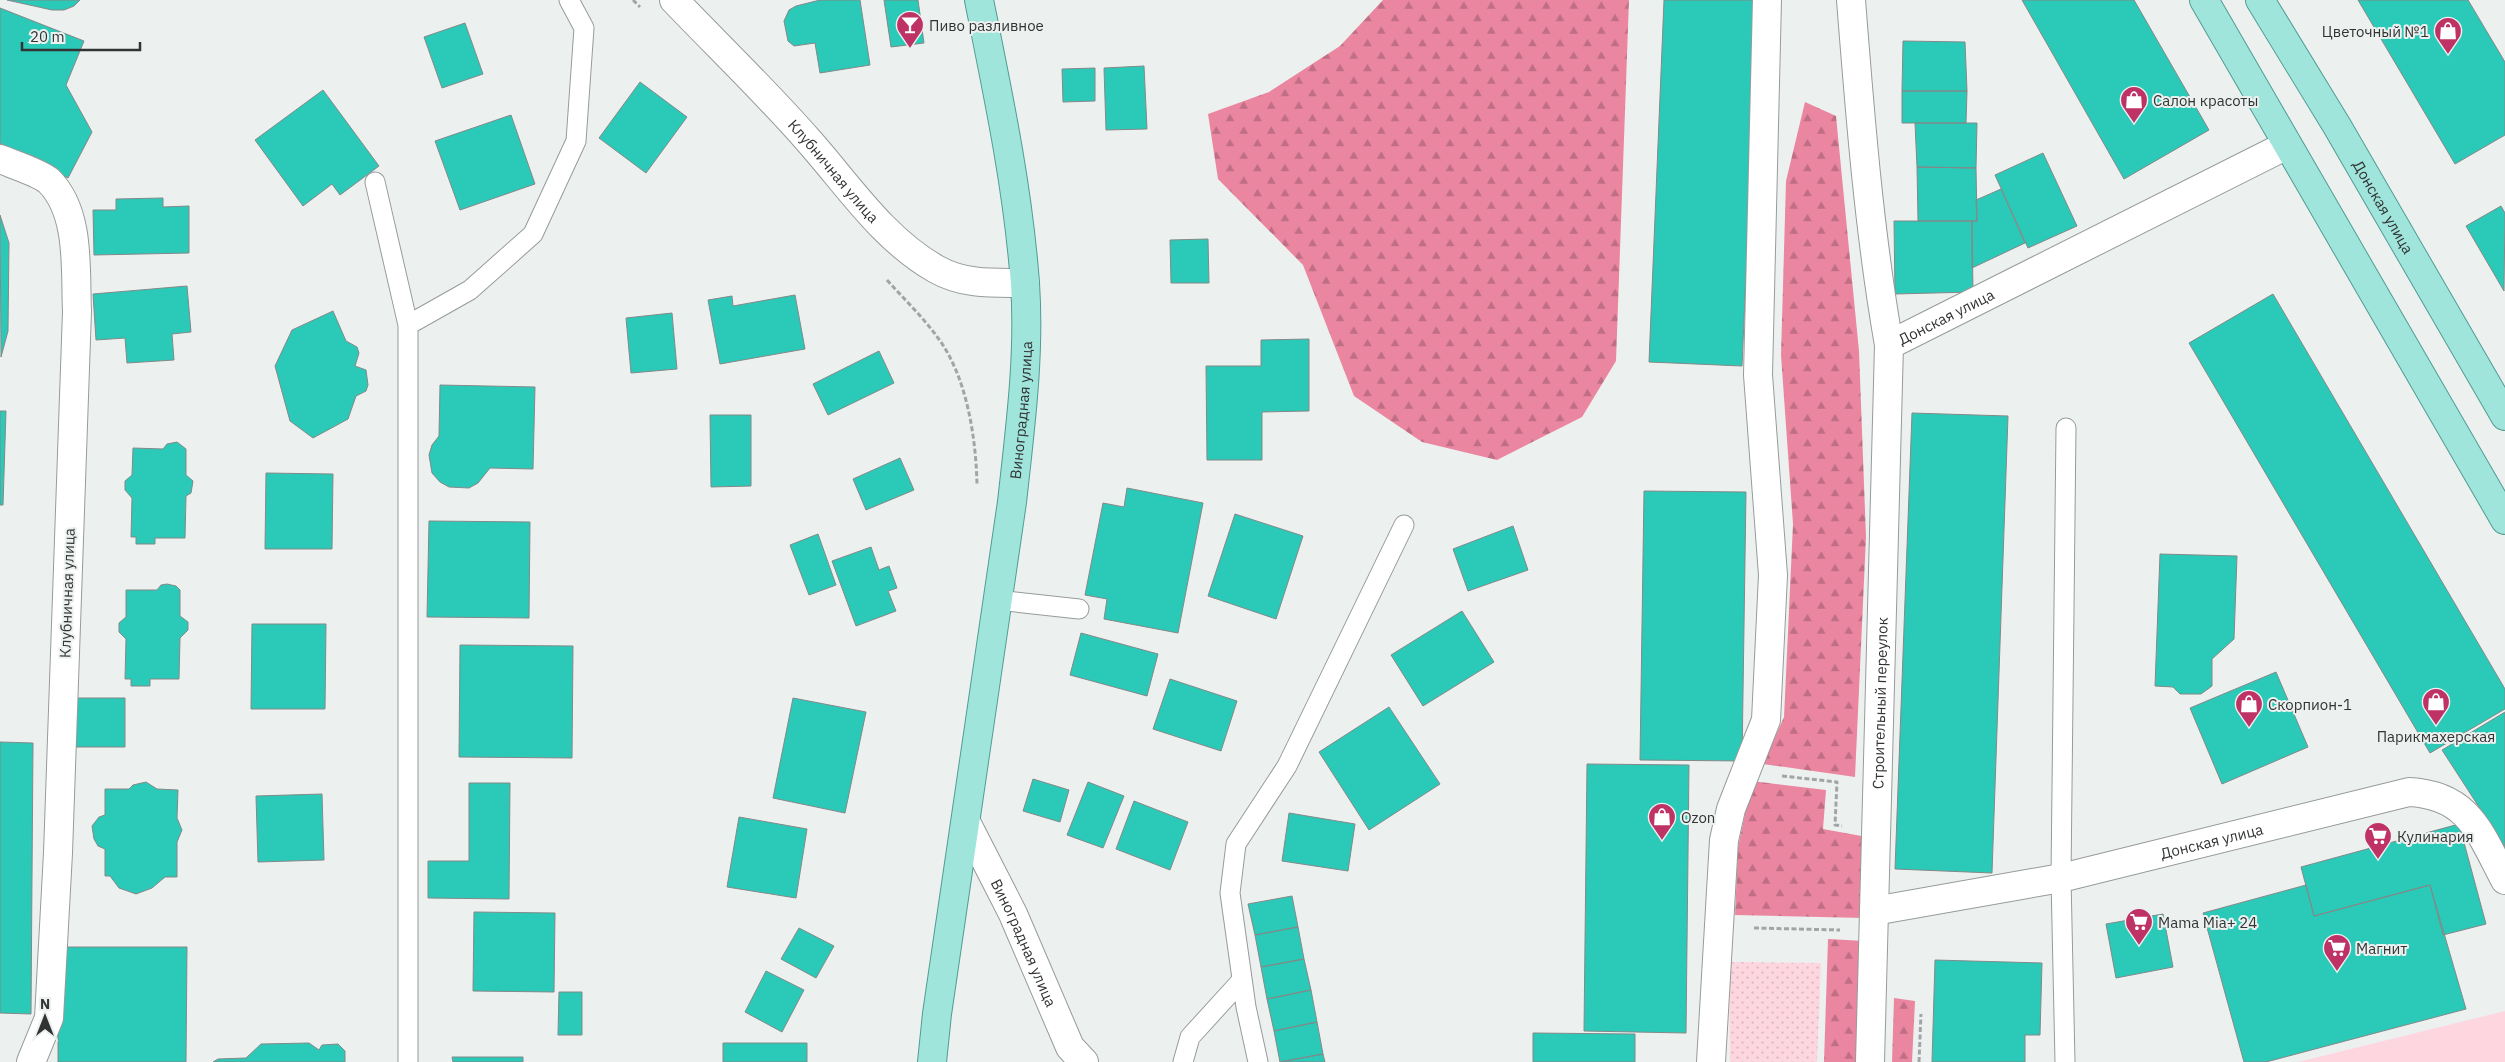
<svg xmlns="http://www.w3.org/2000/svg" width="2505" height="1062" viewBox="0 0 2505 1062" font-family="'IBM Plex Sans',sans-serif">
<defs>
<pattern id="forest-firs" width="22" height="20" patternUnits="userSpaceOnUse" patternTransform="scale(1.25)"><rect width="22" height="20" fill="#eb86a1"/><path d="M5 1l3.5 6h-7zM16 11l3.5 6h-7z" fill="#bf6e84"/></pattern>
<pattern id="park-dots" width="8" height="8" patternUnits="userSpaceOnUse" patternTransform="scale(1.25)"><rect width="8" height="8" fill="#fdd6df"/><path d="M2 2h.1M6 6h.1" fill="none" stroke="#d9b8c0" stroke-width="1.8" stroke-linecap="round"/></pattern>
</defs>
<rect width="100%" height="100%" fill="#ecf1f0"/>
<path fill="#fdd6df" d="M 2505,1011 L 2505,1062 L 2298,1062 Z"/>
<path fill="url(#forest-firs)" d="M 1383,0 L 1629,0 L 1616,361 L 1582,417 L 1497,460 L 1422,442 L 1354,396 L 1303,265 L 1218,179 L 1208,114 L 1269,92 L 1340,46 Z
M 1805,102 L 1836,116 L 1859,351 L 1866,537 L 1855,777 L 1763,764 L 1784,717 L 1793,524 L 1781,355 L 1786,181 Z
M 1752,781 L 1826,790 L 1823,829 L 1867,837 L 1863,918 L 1735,915 L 1738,847 Z
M 1828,939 L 1865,941 L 1859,1062 L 1824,1062 Z
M 1894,998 L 1915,1001 L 1912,1062 L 1892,1062 Z"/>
<path fill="url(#park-dots)" d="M 1729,962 L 1821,963 L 1817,1062 L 1730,1062 Z"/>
<path fill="#2ac9b8" stroke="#848988" d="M 7,0 L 80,0 L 74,6 L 64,10 L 52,10 Z
M 820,0 L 860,0 L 870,65 L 820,73 L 815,43 L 794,46 L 788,41 L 784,21 L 789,10 L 796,6 Z
M 884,0 L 918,0 L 924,43 L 891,47 Z
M 1664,0 L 1758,0 L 1742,366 L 1649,362 Z
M 2022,0 L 2134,0 L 2209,130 L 2124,179 Z
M 2358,0 L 2468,0 L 2505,62 L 2505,135 L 2455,164 Z
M 0,8 L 84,41 L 66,85 L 92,132 L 68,178 L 0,143 Z
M 465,23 L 483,74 L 442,88 L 424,37 Z
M 1903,41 L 1965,42 L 1967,91 L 1902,91 Z
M 1144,66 L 1147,129 L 1106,130 L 1104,68 Z
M 1095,68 L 1095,101 L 1063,102 L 1062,69 Z
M 640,82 L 687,117 L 646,173 L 599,138 Z
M 323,90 L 379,166 L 340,195 L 332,184 L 303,206 L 255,140 Z
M 1902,91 L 1967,91 L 1966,123 L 1902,123 Z
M 511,115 L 535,184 L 460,210 L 435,141 Z
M 1915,123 L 1977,123 L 1976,168 L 1917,167 Z
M 2043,153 L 2077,226 L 2028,248 L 1995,175 Z
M 1917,167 L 1976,168 L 1977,221 L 1918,221 Z
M 2001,189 L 2025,243 L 1972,268 L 1972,221 L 1977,221 L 1976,200 Z
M 163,198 L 163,207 L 189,206 L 189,253 L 94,255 L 93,210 L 116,210 L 116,199 Z
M 2501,206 L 2505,213 L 2504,291 L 2466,226 Z
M 0,215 L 9,243 L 8,331 L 1,357 Z
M 1894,221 L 1972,221 L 1973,292 L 1895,294 Z
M 1208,239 L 1209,283 L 1171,283 L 1170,240 Z
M 187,286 L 191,332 L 172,334 L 174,360 L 127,363 L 125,338 L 96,340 L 93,294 Z
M 2273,294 L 2505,689 L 2505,709 L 2430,753 L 2189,343 Z
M 795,295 L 805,349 L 720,364 L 708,300 L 732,296 L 733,306 Z
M 333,311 L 346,341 L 357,347 L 359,353 L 355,366 L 366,370 L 368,385 L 366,391 L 356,396 L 348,419 L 313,438 L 290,421 L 275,366 L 292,330 Z
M 672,313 L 677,369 L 631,373 L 626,318 Z
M 1309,339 L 1309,411 L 1262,412 L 1262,460 L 1207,460 L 1206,366 L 1261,366 L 1261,340 Z
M 879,351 L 894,383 L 828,415 L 813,384 Z
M 440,385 L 535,387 L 533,469 L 490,468 L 478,483 L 469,488 L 449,487 L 440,482 L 432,473 L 429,455 L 432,445 L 439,436 Z
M 0,411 L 6,411 L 3,505 L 0,505 Z
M 1912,413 L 2008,416 L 1992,873 L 1895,869 Z
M 710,415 L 751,415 L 751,486 L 711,487 Z
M 177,442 L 186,449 L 186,475 L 193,481 L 191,493 L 186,496 L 185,538 L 155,538 L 155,544 L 136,544 L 136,537 L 131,537 L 132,498 L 125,490 L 125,481 L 132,475 L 133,448 L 163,449 L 167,444 Z
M 900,458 L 914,490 L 866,510 L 853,479 Z
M 266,473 L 333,474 L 332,549 L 265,549 Z
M 1127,488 L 1203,503 L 1178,633 L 1104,619 L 1107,599 L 1085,595 L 1103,503 L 1124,507 Z
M 1644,491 L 1746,492 L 1742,761 L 1640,760 Z
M 1235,514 L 1303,536 L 1276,619 L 1208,596 Z
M 429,521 L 530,522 L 529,618 L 427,617 Z
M 1513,526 L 1528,570 L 1468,591 L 1453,549 Z
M 818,534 L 836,585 L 809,595 L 790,545 Z
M 871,547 L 879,570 L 889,566 L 897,588 L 888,591 L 896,611 L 856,626 L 832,561 Z
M 2160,554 L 2237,556 L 2234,639 L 2212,659 L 2212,686 L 2201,694 L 2180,694 L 2173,687 L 2155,686 Z
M 167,584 L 176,586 L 180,590 L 180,616 L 188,622 L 188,630 L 180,638 L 179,679 L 150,679 L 150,686 L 131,686 L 131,679 L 125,679 L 126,639 L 119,632 L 119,623 L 126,617 L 126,590 L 157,590 L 161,585 Z
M 1462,611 L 1494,662 L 1423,706 L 1391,655 Z
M 252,624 L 326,624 L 325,709 L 251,709 Z
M 1081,633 L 1158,654 L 1147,696 L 1070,675 Z
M 460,645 L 573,646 L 572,758 L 459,757 Z
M 2276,672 L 2308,747 L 2222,784 L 2190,708 Z
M 1170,679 L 1237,701 L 1221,751 L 1153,729 Z
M 76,698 L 125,698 L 125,747 L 76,747 Z
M 793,698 L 866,712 L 845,813 L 773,798 Z
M 1389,707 L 1440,784 L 1369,830 L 1319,752 Z
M 2505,712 L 2505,847 L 2442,750 Z
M 0,742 L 33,743 L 31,1014 L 0,1013 Z
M 1587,764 L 1689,765 L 1686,1033 L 1584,1031 Z
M 1033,779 L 1069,790 L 1060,822 L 1023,811 Z
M 146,782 L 157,789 L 178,790 L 177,818 L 182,830 L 177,842 L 177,877 L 165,877 L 152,888 L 136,894 L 119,888 L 110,876 L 105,876 L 105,849 L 98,846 L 94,839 L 92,826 L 99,817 L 105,815 L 105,789 L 129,789 L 133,785 Z
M 1088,782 L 1124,796 L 1103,848 L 1067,835 Z
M 469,783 L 510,783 L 509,899 L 428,898 L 428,861 L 469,861 Z
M 322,794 L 324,860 L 258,862 L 256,796 Z
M 1134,801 L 1188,822 L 1170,870 L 1116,849 Z
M 1289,813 L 1355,824 L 1348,871 L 1282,861 Z
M 739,817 L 807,829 L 796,898 L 727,887 Z
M 2459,824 L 2486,924 L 2443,935 L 2430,885 L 2314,916 L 2301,867 Z
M 2306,885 L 2314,916 L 2430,885 L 2466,1009 L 2266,1062 L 2244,1062 L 2203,913 Z
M 1292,896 L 1298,927 L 1255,935 L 1248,904 Z
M 474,912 L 555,913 L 554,992 L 473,991 Z
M 2163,914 L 2173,967 L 2116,978 L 2106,924 Z
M 1298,927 L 1304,959 L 1261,967 L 1255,935 Z
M 799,928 L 834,946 L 816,978 L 781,959 Z
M 58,947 L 187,947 L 186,1062 L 58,1062 Z
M 1304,959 L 1311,990 L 1267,999 L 1261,967 Z
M 1935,960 L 2042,963 L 2040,1035 L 2025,1035 L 2025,1062 L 1932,1062 Z
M 766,971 L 804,990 L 782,1032 L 745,1012 Z
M 1311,990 L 1317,1022 L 1274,1031 L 1267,999 Z
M 559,992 L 582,992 L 582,1035 L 558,1035 Z
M 1317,1022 L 1323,1054 L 1280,1062 L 1274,1031 Z
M 1533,1033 L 1635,1034 L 1635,1062 L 1533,1062 Z
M 309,1043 L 319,1050 L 322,1045 L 338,1044 L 345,1051 L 345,1062 L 213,1062 L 218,1059 L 246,1058 L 261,1044 Z
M 723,1043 L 807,1043 L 807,1062 L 723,1062 Z
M 1323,1054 L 1325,1062 L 1280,1062 Z
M 452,1057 L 523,1057 L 523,1062 L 453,1062 Z"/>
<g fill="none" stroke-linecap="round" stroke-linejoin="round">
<defs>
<path id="lane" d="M 375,182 L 408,325
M 997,600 L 1079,609
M 408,1062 L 408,325 L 470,290 L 533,234 L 576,141 L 584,28 L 569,0
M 1183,1062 L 1190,1037 L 1242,980
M 1258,1062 L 1246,1007 L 1230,893 L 1236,844 L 1287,766 L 1404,525
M 2065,1062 L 2061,878 L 2066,428"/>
<g id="street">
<path id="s1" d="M 674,0 C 719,47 766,92 808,140 C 848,185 883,239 936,269 C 964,285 994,283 1025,283"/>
<path id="s2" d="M 1851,0 C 1860,115 1869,231 1889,345 L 2287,145"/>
<path d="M 0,159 C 12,164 40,173 49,181 C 81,213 75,270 77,311 L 58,853 L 49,1018 L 31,1062"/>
<path id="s3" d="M 966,822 L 1013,914 L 1070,1047 L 1084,1062"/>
<path id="s4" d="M 1874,911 L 2061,878 L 2409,792 C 2469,795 2480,833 2505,880"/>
<path d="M 1711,1062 L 1724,840 L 1731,809 L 1766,720 L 1773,575 L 1758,375 L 1767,0"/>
<path id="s5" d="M 1870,1062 L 1889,345"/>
</g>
<g id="primary">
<path d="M 2204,0 L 2505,520"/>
<path id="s6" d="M 2260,0 L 2337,126 L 2505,416"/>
<path id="s7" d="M 932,1062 L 937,1014 L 1012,502 C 1020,429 1030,356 1025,283 C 1018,188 998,94 979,0"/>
</g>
</defs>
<use href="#lane" stroke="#969b9a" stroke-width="21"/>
<use href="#street" stroke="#969b9a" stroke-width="30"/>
<use href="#primary" stroke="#519c92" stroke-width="30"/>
<path stroke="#a2a5a5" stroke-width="3" stroke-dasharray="5 2.5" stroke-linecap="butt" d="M 633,0 L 640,7
M 887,280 C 904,299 923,317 938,338 C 967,377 976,438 977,485
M 1782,776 L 1837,782 L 1835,825 L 1842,826
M 1754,928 L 1840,930
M 1919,1062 L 1921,1014"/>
<use href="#lane" stroke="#fff" stroke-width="19"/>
<use href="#street" stroke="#fff" stroke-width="28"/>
<use href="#primary" stroke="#a0e5dc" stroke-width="28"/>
</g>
<defs>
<symbol id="bar-pin" viewBox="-11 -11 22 30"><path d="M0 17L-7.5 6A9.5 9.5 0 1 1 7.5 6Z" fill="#bf3265" stroke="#ecf1f0"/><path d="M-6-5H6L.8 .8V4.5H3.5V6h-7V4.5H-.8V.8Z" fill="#fff"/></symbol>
<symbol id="shop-pin" viewBox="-11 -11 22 30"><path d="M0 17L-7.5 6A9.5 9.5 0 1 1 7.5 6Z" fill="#bf3265" stroke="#ecf1f0"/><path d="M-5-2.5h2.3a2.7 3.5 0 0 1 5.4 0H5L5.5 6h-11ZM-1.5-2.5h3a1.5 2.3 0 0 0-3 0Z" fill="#fff"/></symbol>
<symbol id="supermarket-pin" viewBox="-11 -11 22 30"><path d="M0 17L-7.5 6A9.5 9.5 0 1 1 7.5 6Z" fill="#bf3265" stroke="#ecf1f0"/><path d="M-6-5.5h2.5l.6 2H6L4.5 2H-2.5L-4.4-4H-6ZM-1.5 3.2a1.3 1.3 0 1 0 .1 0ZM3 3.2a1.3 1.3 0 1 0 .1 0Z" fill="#fff"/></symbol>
</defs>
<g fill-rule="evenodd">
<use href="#bar-pin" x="894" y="9" width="32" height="43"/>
<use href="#shop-pin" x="2432" y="15" width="32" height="43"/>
<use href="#shop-pin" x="2118" y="84" width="32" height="43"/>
<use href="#shop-pin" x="2420" y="686" width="32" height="43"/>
<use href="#shop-pin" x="2233" y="688" width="32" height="43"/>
<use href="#shop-pin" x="1646" y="801" width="32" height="43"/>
<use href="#supermarket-pin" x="2362" y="820" width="32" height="43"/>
<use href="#supermarket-pin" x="2123" y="906" width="32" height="43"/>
<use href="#supermarket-pin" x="2321" y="932" width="32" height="43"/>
</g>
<g text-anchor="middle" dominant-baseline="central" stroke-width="4" stroke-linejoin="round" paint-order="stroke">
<g font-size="15" fill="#323434" stroke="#ecf1f0" text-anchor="start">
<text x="929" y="25">Пиво разливное</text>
<text x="2429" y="31" text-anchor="end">Цветочный №1</text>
<text x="2153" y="100">Салон красоты</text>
<text x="2268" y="704">Скорпион-1</text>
<text x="2436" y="736" text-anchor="middle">Парикмахерская</text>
<text x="1681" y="817">Ozon</text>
<text x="2397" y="836">Кулинария</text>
<text x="2158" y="922">Mama Mia+ 24</text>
<text x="2356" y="948">Магнит</text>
</g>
<g font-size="15" fill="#323434" stroke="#ecf1f0">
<text stroke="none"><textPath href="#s1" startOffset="234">Клубничная улица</textPath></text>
<text stroke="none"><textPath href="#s6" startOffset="241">Донская улица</textPath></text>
<text stroke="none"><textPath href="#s2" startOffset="411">Донская улица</textPath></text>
<text stroke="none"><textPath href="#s7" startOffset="658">Виноградная улица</textPath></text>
<text transform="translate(67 593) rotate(-88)">Клубничная улица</text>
<text stroke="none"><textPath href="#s5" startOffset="359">Строительный переулок</textPath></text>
<text stroke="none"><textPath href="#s4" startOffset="345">Донская улица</textPath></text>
<text stroke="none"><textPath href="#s3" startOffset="134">Виноградная улица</textPath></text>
</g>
</g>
<g transform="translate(45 1017)" stroke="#ecf1f0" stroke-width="4" paint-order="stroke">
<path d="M0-4L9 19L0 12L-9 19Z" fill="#323434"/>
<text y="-8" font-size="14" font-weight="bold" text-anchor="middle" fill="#323434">N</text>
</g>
<path d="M22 42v8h118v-8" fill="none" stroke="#323434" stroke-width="2.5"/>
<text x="30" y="42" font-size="15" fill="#323434" stroke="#ecf1f0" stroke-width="4" paint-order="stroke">20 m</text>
</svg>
